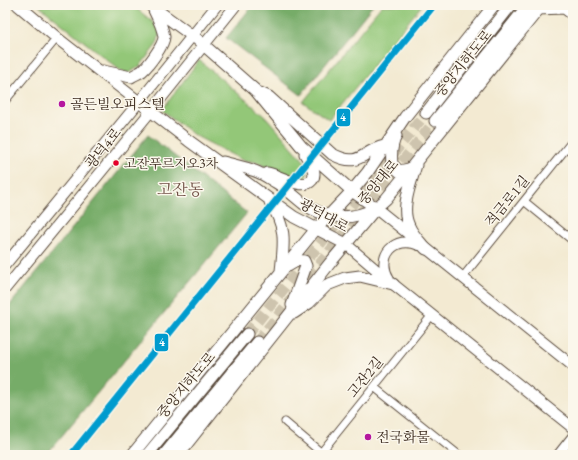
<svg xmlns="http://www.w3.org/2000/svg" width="578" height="460" viewBox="0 0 578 460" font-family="'EB Garamond','Noto Serif KR',serif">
<rect width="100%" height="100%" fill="#fbf7ec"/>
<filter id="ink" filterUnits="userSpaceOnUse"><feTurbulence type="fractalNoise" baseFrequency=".025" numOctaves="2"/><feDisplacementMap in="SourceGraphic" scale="8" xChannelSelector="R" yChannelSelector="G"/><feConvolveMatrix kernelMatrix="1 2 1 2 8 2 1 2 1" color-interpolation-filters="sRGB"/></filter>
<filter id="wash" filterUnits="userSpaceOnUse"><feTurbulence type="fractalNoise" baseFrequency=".012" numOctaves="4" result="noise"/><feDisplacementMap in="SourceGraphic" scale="16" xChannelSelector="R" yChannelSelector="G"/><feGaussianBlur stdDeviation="0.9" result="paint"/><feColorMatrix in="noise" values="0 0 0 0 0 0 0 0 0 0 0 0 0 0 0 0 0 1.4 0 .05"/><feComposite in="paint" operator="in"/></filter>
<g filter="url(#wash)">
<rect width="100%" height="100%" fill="#f3ead2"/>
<path fill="#93c778" stroke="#67784b" d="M 38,5 L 132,5 L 153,22 L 158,27 L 160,33 L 157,44 L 140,66 L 129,73 L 121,71 Z
M 382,5 L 422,5 L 329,120 L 303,102 Z
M 199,60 L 266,117 L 305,162 L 308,171 L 306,176 L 302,180 L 287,177 L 256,162 L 242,160 L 194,135 L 162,110 Z"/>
<path fill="#76ac68" stroke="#586b43" d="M 253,5 L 373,5 L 301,95 L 226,38 Z
M 148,135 L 247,213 L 46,455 L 5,455 L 5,311 Z"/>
</g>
<g filter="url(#ink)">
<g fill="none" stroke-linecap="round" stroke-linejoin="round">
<path stroke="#cec4ae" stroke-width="11" stroke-dasharray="11 5.5" stroke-linecap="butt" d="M 247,334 L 426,113
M 257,342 L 435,121"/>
<defs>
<path id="minor" d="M 5,101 L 57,38
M 524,201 L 573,241
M 462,278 L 573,140
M 374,387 L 459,455
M 285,422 L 324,455
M 319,455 L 432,315"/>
<path id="tertiary" d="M 564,9 L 573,16
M 538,10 L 564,9
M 558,455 L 573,436
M 571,455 L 573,453"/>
<path id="secondary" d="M 376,208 L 573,366
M 346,244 L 393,284 L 573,428
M 5,265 L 139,102 L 217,5
M 389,279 C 375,257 395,234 419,245
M 5,289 L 151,111 L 236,5"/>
<path id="primary" d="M 18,5 L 57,38 L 189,141 L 294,217 L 346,244
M 150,5 L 198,40 L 255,90 L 301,146 L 352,191 L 376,208
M 103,71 L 131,77 C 134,75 139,73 142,71 C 148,66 164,45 164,37 C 163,28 158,18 154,10
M 260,93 L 269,97 L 332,154 C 361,169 361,151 384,146
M 426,113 L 511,5
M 435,121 L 528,5
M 396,136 C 391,145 391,154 392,164 L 399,171 L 409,169
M 223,162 C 233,165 245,167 255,171 C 263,174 270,179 277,183 C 287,189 295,197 304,204 C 325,219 351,221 374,209
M 416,165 C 411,183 400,208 409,226 C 412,234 420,242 426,249
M 267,173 C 279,175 303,191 312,180 C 318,172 309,161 305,154
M 270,202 C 287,228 284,242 281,271
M 288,266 L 298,260 L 304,261 L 306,266 L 292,305
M 294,313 L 309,303 L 327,285 L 345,278 L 360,276 L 393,284
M 132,455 L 316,229 L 352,191 L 367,173 L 405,117 L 494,5
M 147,455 L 247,334
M 164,455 L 257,342
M 178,455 L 330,263 L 376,208 L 386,199 L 542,5"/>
</defs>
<use href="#minor" stroke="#574739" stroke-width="9"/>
<use href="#tertiary" stroke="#574739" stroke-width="11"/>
<use href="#secondary" stroke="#574739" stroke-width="12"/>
<use href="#primary" stroke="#574739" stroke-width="13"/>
<use href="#minor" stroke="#fff" stroke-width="7"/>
<use href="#tertiary" stroke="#fff" stroke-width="9"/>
<use href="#secondary" stroke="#fff" stroke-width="10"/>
<use href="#primary" stroke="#fff" stroke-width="11"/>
<defs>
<path id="metro-1" d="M 71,455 L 434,5"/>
</defs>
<use href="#metro-1" stroke="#fbf7ec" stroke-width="10"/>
<use href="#metro-1" stroke="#009bce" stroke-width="7"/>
</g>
</g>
<g fill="#b5179e" stroke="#fbf7ec" stroke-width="1.5">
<circle cx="62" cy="104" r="4"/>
<circle cx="368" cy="437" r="4"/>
</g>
<circle fill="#e4002b" stroke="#fbf7ec" stroke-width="1.5" cx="116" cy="163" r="3.5"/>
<g text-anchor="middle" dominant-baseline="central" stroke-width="3" stroke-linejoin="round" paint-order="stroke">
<g font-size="13" fill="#3b2a1e" stroke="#fbf7ec" text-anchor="start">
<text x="124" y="163">고잔푸르지오3차</text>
</g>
<g font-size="14" fill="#3b2a1e" stroke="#fbf7ec">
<text transform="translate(463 63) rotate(-51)">중앙지하도로</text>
<text transform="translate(103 148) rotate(-51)">광덕4로</text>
<text transform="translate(378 182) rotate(-50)">중앙대로</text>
<text transform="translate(507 201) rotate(-51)">적금로1길</text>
<text transform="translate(324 215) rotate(29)">광덕대로</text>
<text transform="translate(365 377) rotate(-51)">고잔2길</text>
<text transform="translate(186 385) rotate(-50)">중앙지하도로</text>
</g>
<g font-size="14" fill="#3b2a1e" stroke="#fbf7ec" text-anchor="start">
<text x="70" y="104">골든빌오피스텔</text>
<text x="376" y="437">전국화물</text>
</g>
<g font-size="16" fill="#715146" stroke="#fbf7ec">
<text x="180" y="189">고잔동</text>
</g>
</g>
<g stroke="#fbf7ec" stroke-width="1.5">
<rect x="336" y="108" width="15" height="19" rx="4" fill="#009bce"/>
<rect x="154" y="333" width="15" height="19" rx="4" fill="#009bce"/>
</g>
<g font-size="11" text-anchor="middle" font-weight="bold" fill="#fff">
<text x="343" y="121">4</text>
<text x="162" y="346">4</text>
</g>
<rect width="578" height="460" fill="none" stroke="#fbf7ec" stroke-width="20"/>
</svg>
